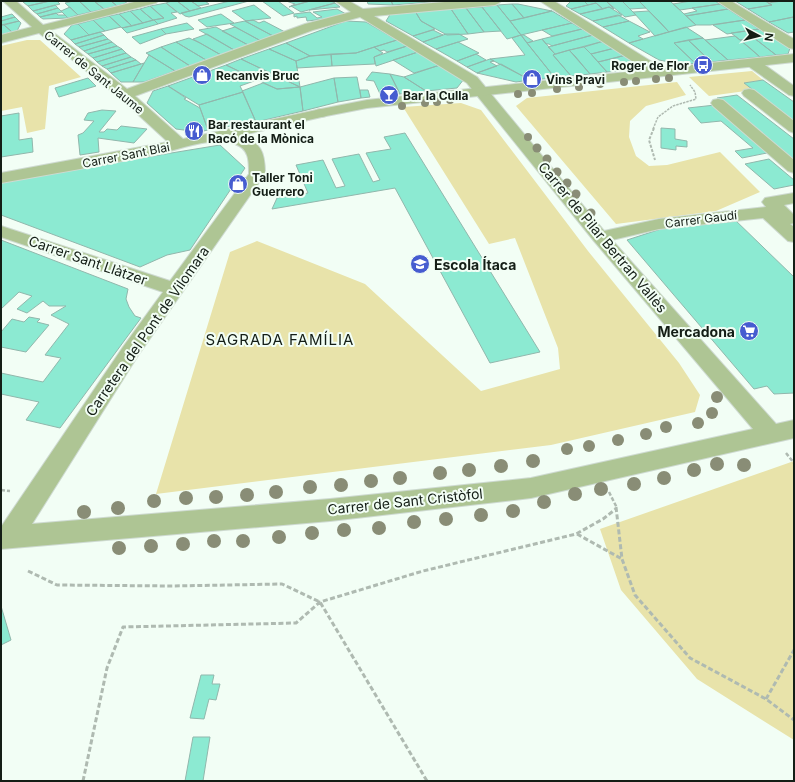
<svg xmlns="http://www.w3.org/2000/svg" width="795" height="782" viewBox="0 0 795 782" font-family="Inter,sans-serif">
<rect width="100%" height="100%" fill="#f2fef5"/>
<path fill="#e8e3aa" d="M 27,40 L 40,40 L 81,77 L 49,86 L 45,129 L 27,133 L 22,107 L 1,111 L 1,46 Z
M 752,71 L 763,80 L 744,83 L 753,90 L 709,96 L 689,77 Z
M 677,82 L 686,95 L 646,106 L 630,121 L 629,137 L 636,156 L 649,166 L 667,165 L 720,152 L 760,192 L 716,211 L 616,224 L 516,106 L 527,98 Z
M 461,103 L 481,110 L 588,251 L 679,363 L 700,395 L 695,412 L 551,445 L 156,494 L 230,252 L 257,241 L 365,284 L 481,391 L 560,369 L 558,348 L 515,238 L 489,244 L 403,107 Z
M 794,461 L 794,740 L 697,679 L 621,590 L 600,529 Z"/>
<path fill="#8cead2" stroke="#91b7ac" d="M 27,1 L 50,1 L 28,6 L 23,2 Z
M 50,1 L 57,1 L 60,4 L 33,11 L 28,6 Z
M 73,1 L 79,1 L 91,12 L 78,15 L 65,3 Z
M 79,1 L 94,1 L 104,9 L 91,12 Z
M 111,1 L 117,6 L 104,9 L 95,2 Z
M 111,1 L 128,1 L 124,4 L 117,6 Z
M 172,1 L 177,1 L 190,11 L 180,14 L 166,3 Z
M 177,1 L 191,1 L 201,8 L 190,11 Z
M 191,1 L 205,1 L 209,4 L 198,6 Z
M 230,1 L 249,1 L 189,17 L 185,16 L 181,13 Z
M 262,1 L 278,1 L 294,13 L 283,16 Z
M 286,1 L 310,1 L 289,7 L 295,4 Z
M 310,1 L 331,1 L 335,3 L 301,12 L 291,6 Z
M 367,1 L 391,1 L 393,5 L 368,4 Z
M 391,1 L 430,1 L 431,2 L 393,5 Z
M 571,1 L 584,1 L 588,5 L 571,9 L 566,6 Z
M 584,1 L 606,1 L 614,9 L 609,7 L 603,9 L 596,3 L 588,5 Z
M 606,1 L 622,1 L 636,15 L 625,17 Z
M 622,1 L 639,1 L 646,8 L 630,9 Z
M 639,1 L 670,1 L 696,25 L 669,32 Z
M 715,1 L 720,4 L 680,10 L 673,4 L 691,1 Z
M 735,1 L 765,1 L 772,5 L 748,9 Z
M 782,1 L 794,1 L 794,17 L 769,22 L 748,9 L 772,5 L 768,3 Z
M 166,3 L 177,12 L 171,13 L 177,18 L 158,24 L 154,20 L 164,18 L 150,6 Z
M 335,3 L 340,7 L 309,10 Z
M 596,3 L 603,9 L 580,14 L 571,9 Z
M 512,4 L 524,18 L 510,21 L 497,5 Z
M 512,4 L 518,4 L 552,11 L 524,18 Z
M 720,4 L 728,9 L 686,16 L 684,14 L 697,11 L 692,8 Z
M 55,5 L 58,8 L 37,14 L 33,11 Z
M 254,5 L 271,18 L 246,21 L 232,11 Z
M 497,5 L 510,21 L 521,35 L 507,39 L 482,7 Z
M 150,6 L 161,16 L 164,18 L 153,20 L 140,9 Z
M 70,7 L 78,15 L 68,18 L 61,11 Z
M 482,7 L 501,31 L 484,32 L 466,8 Z
M 609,7 L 622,15 L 593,21 L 580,14 Z
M 58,8 L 62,12 L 40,17 L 37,14 Z
M 466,8 L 484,32 L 468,34 L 451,9 Z
M 140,9 L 153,20 L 143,23 L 130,11 Z
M 337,9 L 346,14 L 325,19 L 307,21 L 306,17 L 297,18 L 297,16 L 294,17 L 294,14 L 310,12 L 317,18 L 322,17 L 313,12 Z
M 451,9 L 468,34 L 447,35 L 421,21 L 415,11 Z
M 728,9 L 745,20 L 710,25 L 696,25 L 686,16 Z
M 130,11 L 143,23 L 132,26 L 119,14 Z
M 415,11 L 421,21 L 435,29 L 413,36 L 386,21 L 391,13 Z
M 552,11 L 572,23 L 521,35 L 510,21 Z
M 649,11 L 661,23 L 669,32 L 655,36 L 633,12 Z
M 56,13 L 58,15 L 65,15 L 68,18 L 43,19 L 40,17 Z
M 12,14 L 15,17 L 1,21 L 1,17 Z
M 119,14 L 132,26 L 122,28 L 109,16 Z
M 221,14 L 234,23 L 207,27 L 198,20 Z
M 618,15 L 629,21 L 603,27 L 593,21 Z
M 109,16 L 121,27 L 105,31 L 93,20 Z
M 15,17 L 19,21 L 1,25 L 1,21 Z
M 793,17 L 794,17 L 794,32 L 788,33 L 769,22 Z
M 93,20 L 100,27 L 105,31 L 89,35 L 78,24 Z
M 154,20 L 158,24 L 127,33 L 122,28 Z
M 253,20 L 259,23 L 264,21 L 285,32 L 273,36 L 245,21 Z
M 745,20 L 759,29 L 727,34 L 713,25 Z
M 19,21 L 21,23 L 17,31 L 12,32 L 4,25 Z
M 245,21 L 273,36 L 261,41 L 230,24 Z
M 346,21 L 366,22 L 397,40 L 356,53 L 310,56 L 286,43 Z
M 629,21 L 650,32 L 638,36 L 643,39 L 629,43 L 603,27 Z
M 187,23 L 194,29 L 166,34 L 161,29 Z
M 572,23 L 582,29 L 552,36 L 542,30 Z
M 78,24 L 89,35 L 71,40 L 64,34 L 72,25 Z
M 1,25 L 4,25 L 12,32 L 1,35 Z
M 216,27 L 248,45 L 234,50 L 199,30 Z
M 235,27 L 261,41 L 248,45 L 222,31 Z
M 686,27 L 703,38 L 674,43 L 695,63 L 685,65 L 659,60 L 629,43 Z
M 161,29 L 166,34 L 140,44 L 132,37 Z
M 582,29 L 593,35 L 552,46 L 549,44 L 546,44 L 542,39 Z
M 759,29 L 769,35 L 740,40 L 731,33 Z
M 433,30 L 443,35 L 423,42 L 413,36 Z
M 100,32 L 104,35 L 75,44 L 71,40 Z
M 207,34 L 234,50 L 221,55 L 193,39 Z
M 446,34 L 459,34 L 468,39 L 436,49 L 423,42 Z
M 104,35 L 108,39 L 79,47 L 75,44 Z
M 521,35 L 524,35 L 533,41 L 527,43 Z
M 521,35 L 527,43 L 555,78 L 530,80 L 490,59 L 525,55 L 512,38 Z
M 593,35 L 604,41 L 555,54 L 548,47 Z
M 769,35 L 790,48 L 788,54 L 776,55 L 754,38 Z
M 735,36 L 750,48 L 760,57 L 728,60 L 705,40 Z
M 189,38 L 200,43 L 221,55 L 206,60 L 176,42 Z
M 703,38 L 713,47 L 728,60 L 711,62 L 688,40 Z
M 754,38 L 776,55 L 760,57 L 740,40 Z
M 108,39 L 112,42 L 84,51 L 79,47 Z
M 542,39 L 555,54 L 553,55 L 571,76 L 555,78 L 527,43 Z
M 397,40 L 407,46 L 387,52 L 384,50 L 380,51 L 374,47 Z
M 688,40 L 696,47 L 711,62 L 695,63 L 674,43 Z
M 604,41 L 615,48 L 591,54 L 584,47 Z
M 112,42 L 117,46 L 88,54 L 84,51 Z
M 176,42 L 206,60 L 190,66 L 161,47 Z
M 458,42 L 479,53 L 457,61 L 436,49 Z
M 286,43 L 310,56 L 296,61 L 269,49 Z
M 117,46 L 122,49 L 93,58 L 88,54 Z
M 407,46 L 418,52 L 376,66 L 374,57 Z
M 161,47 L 176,57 L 190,66 L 175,71 L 146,53 Z
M 374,47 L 383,53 L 374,57 L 375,64 L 332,66 L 331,54 L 356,53 Z
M 584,47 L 591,54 L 607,72 L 590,74 L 569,50 Z
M 615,48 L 626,55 L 598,62 L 591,54 Z
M 122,49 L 126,53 L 97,62 L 93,58 Z
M 269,49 L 296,61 L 300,87 L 241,59 Z
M 569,50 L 575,56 L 590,74 L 571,76 L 553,55 Z
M 418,52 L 440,65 L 414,73 L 393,60 Z
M 126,53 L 131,57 L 102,66 L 97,62 Z
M 331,54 L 332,66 L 297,68 L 296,61 L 310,56 Z
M 476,54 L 486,60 L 467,67 L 457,61 Z
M 149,55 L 175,71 L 144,82 L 133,82 Z
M 626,55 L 638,62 L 633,70 L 622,71 L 611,59 Z
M 131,57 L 136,60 L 107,69 L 102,66 Z
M 241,59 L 268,72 L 300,87 L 277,89 L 226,65 Z
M 490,59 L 494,61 L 490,62 L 497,66 L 477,73 L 467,67 Z
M 611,59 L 622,71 L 607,72 L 598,62 Z
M 136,60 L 141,64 L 111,73 L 107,69 Z
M 144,63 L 133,82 L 121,82 L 111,73 Z
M 501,64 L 530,80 L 516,82 L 477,73 Z
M 226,65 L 257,80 L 240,86 L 243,92 L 199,105 L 168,86 Z
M 440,65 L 464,79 L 457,88 L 426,91 L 404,77 Z
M 372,72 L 390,74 L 400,94 L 381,96 L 374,81 L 366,80 Z
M 390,74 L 404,77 L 426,91 L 400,94 Z
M 357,77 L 361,98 L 338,102 L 334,78 Z
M 88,78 L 96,86 L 59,97 L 55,88 Z
M 334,78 L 338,102 L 303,111 L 300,87 Z
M 763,80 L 794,102 L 794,121 L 744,83 Z
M 263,83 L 277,89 L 300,87 L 303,111 L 256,122 L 242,91 Z
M 168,86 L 186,98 L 184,99 L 200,108 L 208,130 L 199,132 L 176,129 L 147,103 L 153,91 Z
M 360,90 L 368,90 L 370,97 L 361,98 Z
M 243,92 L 256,122 L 208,130 L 199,105 Z
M 737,95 L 794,139 L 794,160 L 717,98 Z
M 715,105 L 772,152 L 742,158 L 735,151 L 753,148 L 721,121 L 701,123 L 688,108 Z
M 102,110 L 116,111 L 99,132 L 104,132 L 107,129 L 117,130 L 121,126 L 147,129 L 134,143 L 98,138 L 99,152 L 80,155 L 78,135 L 83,133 L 94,121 L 84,120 L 88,113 Z
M 19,113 L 19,140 L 32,138 L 33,152 L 1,157 L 1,116 Z
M 661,128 L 675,129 L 675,139 L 687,141 L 687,147 L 676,146 L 676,150 L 661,148 Z
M 405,133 L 540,352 L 490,363 L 395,188 L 272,209 L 277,198 L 308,193 L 296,165 L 323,160 L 336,188 L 345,186 L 332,159 L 359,154 L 373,182 L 380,180 L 366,153 L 391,149 L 384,137 Z
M 220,145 L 245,168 L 190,250 L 167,255 L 140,267 L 1,215 L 1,181 Z
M 769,159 L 794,180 L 794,185 L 774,189 L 745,164 Z
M 733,218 L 794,277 L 794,393 L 774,394 L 767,386 L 754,389 L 627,240 L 664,228 Z
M 1,240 L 128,289 L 126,299 L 129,307 L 135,316 L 141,318 L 60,428 L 26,420 L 39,402 L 1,394 L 1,373 L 43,382 L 61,358 L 45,355 L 69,324 L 51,315 L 66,306 L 49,306 L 43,301 L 27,313 L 17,309 L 32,296 L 19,292 L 1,309 Z
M 29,317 L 40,319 L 37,322 L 49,325 L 26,352 L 1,347 L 1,332 L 12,319 L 24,322 Z
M 1,606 L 11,640 L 1,645 Z
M 201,675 L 214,675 L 212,684 L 220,684 L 216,700 L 209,699 L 204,719 L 190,718 Z
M 193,737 L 210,737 L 203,781 L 185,781 Z"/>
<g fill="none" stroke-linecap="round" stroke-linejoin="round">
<defs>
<path id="minor" d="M 3,1 L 16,1 L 43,25 L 138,1 L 158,1 L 156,3 L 50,30 L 127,89 L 305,24 L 351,12 L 335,1 L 349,1 L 363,9 L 456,1 L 501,1 L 499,3 L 495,5 L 374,16 L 477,77 L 604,231 L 659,219 L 766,207 L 762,202 L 765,198 L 794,193 L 794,203 L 784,205 L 794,215 L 794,223 L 790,224 L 794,227 L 794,242 L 788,241 L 763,218 L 659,229 L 612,240 L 776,424 L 794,420 L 794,438 L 531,498 L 330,521 L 1,549 L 1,527 L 123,347 L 163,292 L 1,237 L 1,226 L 170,281 L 249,174 C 249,160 249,149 235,144 C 209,136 179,150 154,155 C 103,165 52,174 1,183 L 1,173 L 168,142 L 120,98 L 39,33 L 1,43 L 1,35 L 32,27 ZM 360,17 L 467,83 L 594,241 L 753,429 L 531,478 L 330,499 L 32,524 L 137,357 L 265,174 C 265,152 261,141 238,136 L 326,116 L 328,113 L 326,110 L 321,109 L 183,139 L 135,96 L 313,30 Z
M 540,1 L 554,1 L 665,70 L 667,73 L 665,76 L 655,76 Z
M 717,1 L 731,1 L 794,39 L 794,49 L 789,48 Z
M 753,59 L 758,60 L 794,86 L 794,96 L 789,95 L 748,66 L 746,63 L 748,60 Z
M 749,89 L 754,90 L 794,121 L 794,133 L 789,131 L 744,96 L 742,93 L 744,90 Z
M 718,99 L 723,100 L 794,160 L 794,173 L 788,171 L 713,106 L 711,103 L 713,100 Z"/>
<path id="tertiary" d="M 794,54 L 794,62 L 367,108 L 321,117 L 316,116 L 314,113 L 316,110 L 367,100 Z"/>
</defs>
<use href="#minor" stroke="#cedad1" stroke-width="2"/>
<use href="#tertiary" stroke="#cedad1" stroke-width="2"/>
<path stroke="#afbab1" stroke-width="1.5" stroke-dasharray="2.5 1" stroke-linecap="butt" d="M 653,129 L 658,117 L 673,106 L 696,99 L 695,92 L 690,85"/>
<path stroke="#afbab1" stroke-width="2" stroke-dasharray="3 1.5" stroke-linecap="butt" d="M 654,128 L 649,140 L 655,160"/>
<path stroke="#afbab1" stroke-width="2.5" stroke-dasharray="4 2" stroke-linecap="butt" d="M 786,453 L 794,463
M 1,490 L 10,491
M 609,492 L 617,508"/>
<path stroke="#afbab1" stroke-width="3" stroke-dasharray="5 2.5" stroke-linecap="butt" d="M 616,507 L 622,559 L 635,595 L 690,658 L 766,699 L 794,720
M 577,534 L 622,559
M 28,571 L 57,585 L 172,586 L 282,584 L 320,602 L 427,781
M 766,699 L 794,650
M 83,781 L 107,668 L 123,627 L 296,623 L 320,602 L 423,571 L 576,534 L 603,519 L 617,508"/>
<use href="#minor" fill="#aec594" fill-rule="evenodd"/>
<use href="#tertiary" fill="#aec594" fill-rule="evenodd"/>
</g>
<g fill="#898d76">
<circle cx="669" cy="78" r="4"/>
<circle cx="656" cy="79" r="4"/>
<circle cx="636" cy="81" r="4"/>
<circle cx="624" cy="82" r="4"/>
<circle cx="600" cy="84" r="4"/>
<circle cx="579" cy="87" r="4"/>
<circle cx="557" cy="89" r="4"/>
<circle cx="532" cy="93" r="4"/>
<circle cx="518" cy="94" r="4"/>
<circle cx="450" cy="100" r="4"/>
<circle cx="437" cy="102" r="4"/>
<circle cx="425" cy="103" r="4"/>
<circle cx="402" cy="106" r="4"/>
<circle cx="528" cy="137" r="4"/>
<circle cx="537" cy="148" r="4.5"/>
<circle cx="547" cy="159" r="4.5"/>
<circle cx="557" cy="172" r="4.5"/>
<circle cx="567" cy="183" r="4.5"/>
<circle cx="576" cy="194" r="4.5"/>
<circle cx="591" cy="213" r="4.5"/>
<circle cx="717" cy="397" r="6"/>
<circle cx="712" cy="413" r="6"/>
<circle cx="698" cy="423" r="6"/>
<circle cx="666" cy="427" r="6"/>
<circle cx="646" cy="434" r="6"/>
<circle cx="618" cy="440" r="6"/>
<circle cx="589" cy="446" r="6"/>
<circle cx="567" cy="449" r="6"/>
<circle cx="533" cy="461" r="7"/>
<circle cx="717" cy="464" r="7"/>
<circle cx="744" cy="465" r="7"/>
<circle cx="501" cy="466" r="7"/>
<circle cx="469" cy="470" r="7"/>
<circle cx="694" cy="470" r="7"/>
<circle cx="440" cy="473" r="7"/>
<circle cx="400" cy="478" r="7"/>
<circle cx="664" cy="478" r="7"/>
<circle cx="371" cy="481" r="7"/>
<circle cx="634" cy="484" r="7"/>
<circle cx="341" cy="485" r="7"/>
<circle cx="310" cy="487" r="7"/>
<circle cx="601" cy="489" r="7"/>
<circle cx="276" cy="492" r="7"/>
<circle cx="575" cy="494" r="7"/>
<circle cx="247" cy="495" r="7"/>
<circle cx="216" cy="497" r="7"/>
<circle cx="186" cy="498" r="7"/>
<circle cx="154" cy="501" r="7"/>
<circle cx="544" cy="502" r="7"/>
<circle cx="118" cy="508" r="7"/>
<circle cx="513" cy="511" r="7"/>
<circle cx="84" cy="512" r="7"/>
<circle cx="481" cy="515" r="7"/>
<circle cx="446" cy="519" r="7"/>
<circle cx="414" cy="522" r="7"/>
<circle cx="379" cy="528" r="7"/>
<circle cx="344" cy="530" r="7"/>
<circle cx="312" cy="533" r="7"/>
<circle cx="279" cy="537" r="7"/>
<circle cx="214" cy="541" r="7"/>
<circle cx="243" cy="541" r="7"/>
<circle cx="183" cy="544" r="7"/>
<circle cx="151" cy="546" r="7"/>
<circle cx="119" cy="548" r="7"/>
</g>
<defs>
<symbol id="bus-disc" viewBox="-11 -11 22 22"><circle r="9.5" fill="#465cd0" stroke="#f2fef5"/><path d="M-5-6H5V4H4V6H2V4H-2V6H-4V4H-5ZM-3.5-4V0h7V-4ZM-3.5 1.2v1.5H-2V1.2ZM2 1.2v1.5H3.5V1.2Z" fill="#fff"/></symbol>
<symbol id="shop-disc" viewBox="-11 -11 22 22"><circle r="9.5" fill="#465cd0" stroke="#f2fef5"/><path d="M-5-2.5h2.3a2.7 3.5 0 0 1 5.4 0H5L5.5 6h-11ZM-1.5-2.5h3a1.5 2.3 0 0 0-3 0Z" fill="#fff"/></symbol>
<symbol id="bar-disc" viewBox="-11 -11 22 22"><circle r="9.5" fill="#465cd0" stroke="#f2fef5"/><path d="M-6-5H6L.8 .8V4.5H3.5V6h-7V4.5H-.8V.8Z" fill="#fff"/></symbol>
<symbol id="restaurant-disc" viewBox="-11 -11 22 22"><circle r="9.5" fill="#465cd0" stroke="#f2fef5"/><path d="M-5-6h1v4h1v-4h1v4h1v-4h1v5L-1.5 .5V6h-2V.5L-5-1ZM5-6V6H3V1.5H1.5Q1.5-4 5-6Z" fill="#fff"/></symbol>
<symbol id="school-disc" viewBox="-11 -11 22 22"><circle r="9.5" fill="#465cd0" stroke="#f2fef5"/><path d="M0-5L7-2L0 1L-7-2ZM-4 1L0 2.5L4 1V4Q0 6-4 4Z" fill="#fff"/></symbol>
<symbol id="supermarket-disc" viewBox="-11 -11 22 22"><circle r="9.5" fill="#465cd0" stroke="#f2fef5"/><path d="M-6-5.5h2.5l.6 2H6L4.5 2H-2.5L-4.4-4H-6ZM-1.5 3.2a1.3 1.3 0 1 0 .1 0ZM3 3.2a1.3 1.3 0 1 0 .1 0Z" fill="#fff"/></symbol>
</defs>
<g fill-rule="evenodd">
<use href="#bus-disc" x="692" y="54" width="22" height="22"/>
<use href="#shop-disc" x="191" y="64" width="22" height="22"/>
<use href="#shop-disc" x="521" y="68" width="22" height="22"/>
<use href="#bar-disc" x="378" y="84" width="22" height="22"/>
<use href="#restaurant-disc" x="183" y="120" width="22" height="22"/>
<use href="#shop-disc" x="227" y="173" width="22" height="22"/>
<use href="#school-disc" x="409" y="253" width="22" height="22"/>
<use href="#supermarket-disc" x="738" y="320" width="22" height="22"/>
</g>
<g text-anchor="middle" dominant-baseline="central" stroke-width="4" stroke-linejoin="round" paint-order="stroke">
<g font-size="12" font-weight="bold" fill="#141e16" stroke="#f2fef5" text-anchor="start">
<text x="689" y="65" text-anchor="end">Roger de Flor</text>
<text x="216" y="75">Recanvis Bruc</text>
<text x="546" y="79">Vins Pravi</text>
<text x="403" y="95">Bar la Culla</text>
<text x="208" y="124">Bar restaurant el<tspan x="208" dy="14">Racó de la Mònica</tspan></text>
<text x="252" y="177">Taller Toni<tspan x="252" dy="14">Guerrero</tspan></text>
</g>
<g font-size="12" fill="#141e16" stroke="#f2fef5">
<text transform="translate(94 72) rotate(39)">Carrer de Sant Jaume</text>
<text transform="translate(126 155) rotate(-11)">Carrer Sant Blai</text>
<text transform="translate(701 219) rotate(-7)">Carrer Gaudí</text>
</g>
<g font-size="14" fill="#141e16" stroke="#f2fef5">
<text transform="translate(603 237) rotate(50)">Carrer de Pilar Bertran Vallès</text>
<text transform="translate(88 260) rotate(19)">Carrer Sant Llàtzer</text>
<text transform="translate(147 331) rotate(-55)">Carretera del Pont de Vilomara</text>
<text transform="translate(405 501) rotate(-6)">Carrer de Sant Cristòfol</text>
</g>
<g font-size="14" font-weight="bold" fill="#141e16" stroke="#f2fef5" text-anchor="start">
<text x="434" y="264">Escola Ítaca</text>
<text x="735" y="331" text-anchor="end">Mercadona</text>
</g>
<g font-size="15" letter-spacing="1" fill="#141e16" stroke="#f2fef5">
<text x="280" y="339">SAGRADA FAMÍLIA</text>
</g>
</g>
<rect width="795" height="782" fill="none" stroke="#141e16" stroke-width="4"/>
<g transform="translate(759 36) rotate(97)" stroke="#f2fef5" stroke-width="3" paint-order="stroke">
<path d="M0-3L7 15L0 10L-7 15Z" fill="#141e16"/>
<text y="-6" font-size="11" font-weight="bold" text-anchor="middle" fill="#141e16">N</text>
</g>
</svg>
